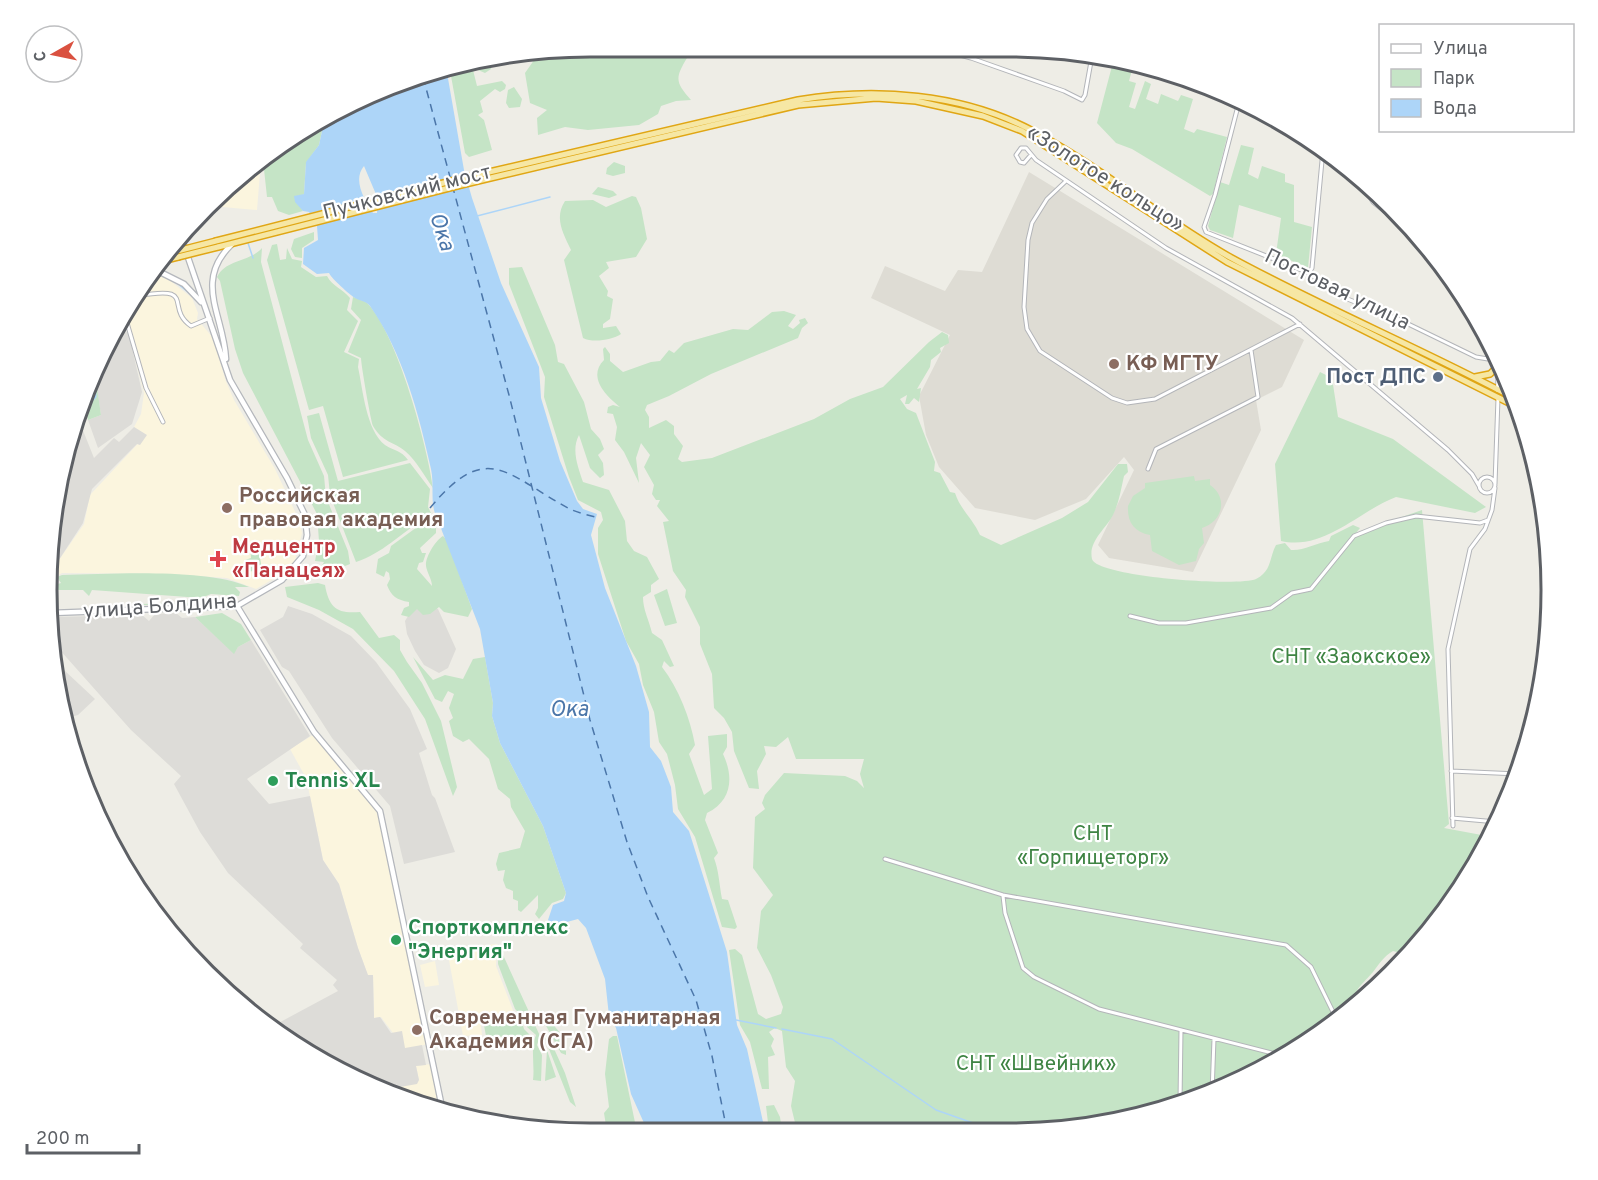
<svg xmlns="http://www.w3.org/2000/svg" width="1598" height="1180" viewBox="0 0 1598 1180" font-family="Overpass,sans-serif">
<rect width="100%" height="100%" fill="#eeede6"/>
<path fill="#fbf5de" d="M 252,170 L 260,173 L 257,210 L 211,206 Z
M 153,274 L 168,279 L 192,298 L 198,313 L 197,319 L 214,339 L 225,379 L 234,400 L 275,469 L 300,522 L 302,533 L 295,561 L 282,574 L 256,589 L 227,578 L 167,574 L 62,573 L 57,576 L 52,570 L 84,524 L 90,495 L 146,435 L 134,427 L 141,414 L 144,393 L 124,318 Z
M 313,735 L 378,813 L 427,1044 L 424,1045 L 405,1049 L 381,1017 L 374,1018 L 373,975 L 368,976 L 358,948 L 339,884 L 323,860 L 308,787 L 310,785 L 290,749 Z
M 497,944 L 496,966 L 514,1013 L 480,1018 L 482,1035 L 463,1036 L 449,960 L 455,958 L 453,948 Z
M 435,961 L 439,985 L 425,987 L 420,965 Z
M 431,1064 L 439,1111 L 395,1093 L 400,1087 L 419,1080 L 416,1066 Z"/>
<path fill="#dddcd8" d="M 120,324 L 129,335 L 142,392 L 132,424 L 98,448 L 88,420 L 101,415 L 95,375 L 102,350 Z
M 80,423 L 94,458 L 114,438 L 119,442 L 134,427 L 147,435 L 140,445 L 137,444 L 92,489 L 83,523 L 51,572 L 51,519 Z
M 288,606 L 312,614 L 351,636 L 376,662 L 410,709 L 427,749 L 419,753 L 432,795 L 435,798 L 455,852 L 404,864 L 390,806 L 332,738 L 289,671 L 282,667 L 260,630 L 283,617 Z
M 433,606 L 438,609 L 456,649 L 448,668 L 439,673 L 424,665 L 415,651 L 407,634 L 405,621 L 413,608 Z
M 176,613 L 182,618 L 195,617 L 234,653 L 238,647 L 251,640 L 310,736 L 247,779 L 269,804 L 310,796 L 323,860 L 339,884 L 358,948 L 368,975 L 373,975 L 374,1018 L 380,1017 L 391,1033 L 402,1031 L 405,1048 L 422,1045 L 426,1065 L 416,1066 L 419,1080 L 417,1084 L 400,1087 L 395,1093 L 319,1061 L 271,1027 L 338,991 L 333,985 L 337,980 L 300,948 L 303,944 L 228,873 L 200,832 L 174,784 L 181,776 L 131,730 L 51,640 L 51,617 L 142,615 L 149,621 L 155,614 Z
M 55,666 L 64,670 L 95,699 L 78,715 L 67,718 L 53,668 Z"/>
<path fill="#dedcd4" d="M 1029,172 L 1304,340 L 1282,387 L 1256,400 L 1261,430 L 1193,572 L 1109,558 L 1098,545 L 1134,470 L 1124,457 L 1086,499 L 1035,520 L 975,508 L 939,467 L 926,435 L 919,396 L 950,335 L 871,298 L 885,266 L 945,291 L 958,270 L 982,272 Z"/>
<path fill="#c5e4c6" d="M 590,47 L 660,47 L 687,58 C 675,78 675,82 691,100 L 676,101 L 661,106 L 658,114 L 639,125 L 588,130 L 565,127 L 538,135 L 537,118 L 547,110 L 530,103 L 525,73 L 539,53 Z
M 492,59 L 491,69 L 485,73 L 478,70 L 476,62 Z
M 471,62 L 477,86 L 502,81 L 506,85 L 505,89 L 500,92 L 495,89 L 480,101 L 483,112 L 478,115 L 484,120 L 492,150 L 469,157 L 465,153 L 449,65 Z
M 1112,66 L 1122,70 L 1125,66 L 1132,70 L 1129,81 L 1136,83 L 1129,107 L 1135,109 L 1145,81 L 1151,84 L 1146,99 L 1158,104 L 1161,94 L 1178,101 L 1181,95 L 1193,99 L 1184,129 L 1194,133 L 1197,129 L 1227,137 L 1213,194 L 1210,196 L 1132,149 L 1116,143 L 1097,123 Z
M 514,87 L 522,99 L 520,107 L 509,108 L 506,103 L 508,90 Z
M 324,122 L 319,145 L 306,163 L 304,194 L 295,199 L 303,211 L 289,215 L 278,211 L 272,197 L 267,197 L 263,160 L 288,138 Z
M 1241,145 L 1254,148 L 1248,174 L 1258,179 L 1262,166 L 1285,174 L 1285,182 L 1294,185 L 1294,222 L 1312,227 L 1308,268 L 1276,254 L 1281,218 L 1239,205 L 1233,238 L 1210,230 L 1208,226 L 1220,182 L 1229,185 Z
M 614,162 L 625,166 L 625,173 L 613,176 L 606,174 L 607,168 Z
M 598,187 L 613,191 L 617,195 L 609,198 L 592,194 Z
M 632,196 L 636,197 L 641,208 L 647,239 L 636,257 L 606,262 L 609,268 L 599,276 L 608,291 L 607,296 L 613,299 L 610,319 L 603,324 L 603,328 L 616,326 L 621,334 C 612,340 593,343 583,338 L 564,260 L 571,250 C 563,233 554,218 565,201 L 593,200 L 606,207 Z
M 314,232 L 314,240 L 302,248 L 302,258 L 295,257 L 291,249 L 294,239 Z
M 277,244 L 280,260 L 286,259 L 287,248 L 292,259 L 302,261 L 301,267 L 316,277 L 327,276 C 332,286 343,289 350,298 L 347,310 L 358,321 L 344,352 L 359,359 L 358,367 C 363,390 366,430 385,445 C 394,451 401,450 408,460 L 343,477 L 323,406 L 309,410 L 267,260 L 272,245 Z
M 262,248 L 261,262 L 308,440 L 324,476 L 326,497 L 348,551 L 350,564 L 345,566 L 342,564 L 322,570 L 320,569 L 324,562 L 315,561 L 319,541 L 317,514 L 243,373 L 235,349 L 220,281 L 217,277 C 226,259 250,262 262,248 Z
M 522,267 L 555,345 L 558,362 L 564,364 L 584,402 L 591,429 L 600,439 L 604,449 L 598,455 L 603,463 L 604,475 L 600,478 L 590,468 L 579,435 C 571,450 578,467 583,482 L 609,490 L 625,521 L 627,541 L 634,551 L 647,557 L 659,579 L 651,585 L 651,592 L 643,597 C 643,610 649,620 652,633 L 662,640 L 674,666 L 670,667 L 664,661 L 662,667 C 679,689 690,718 695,745 L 689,754 L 704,795 L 712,789 L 708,736 L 727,734 L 727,747 L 723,754 C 734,777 732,801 707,813 L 705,820 L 718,853 L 714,858 C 719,871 719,884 722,899 L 728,900 L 737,927 L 735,929 L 722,927 L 695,837 L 678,809 L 675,785 L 667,754 L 659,742 L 654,712 L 643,685 L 639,664 L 626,641 L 598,554 L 598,528 L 603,520 L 601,512 L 578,500 L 569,477 L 544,397 L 545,377 L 509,284 L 509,268 Z
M 353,297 C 358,299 366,301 369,305 C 398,338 427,444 433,488 C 425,477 416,460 405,451 C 393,441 383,443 373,426 C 371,422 361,365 361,358 L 348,352 L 361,320 L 351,309 Z
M 784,311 L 796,315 L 788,326 L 793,329 L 800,323 L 799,320 L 805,318 L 808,323 L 802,328 L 798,338 L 711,374 L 669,396 L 647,405 L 645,410 L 649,417 L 649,428 L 666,420 L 674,426 L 674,434 L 683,446 L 678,459 L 682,462 L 712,458 L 814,419 L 850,399 L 883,387 L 929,342 L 942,332 L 948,335 L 949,343 L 940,348 L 941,352 L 931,360 L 930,367 L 917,389 L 921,388 L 919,402 L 914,398 L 909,404 L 905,404 L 907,395 L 900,399 L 907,409 L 916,413 L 935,462 L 934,471 L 940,473 L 950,492 L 955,493 C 960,509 973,519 980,535 L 1001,545 L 1062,518 L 1088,502 L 1118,464 L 1127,464 L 1128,472 L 1124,476 C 1121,489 1119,503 1113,515 C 1106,529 1088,541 1092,559 C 1097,577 1238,587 1256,579 C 1272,571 1269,558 1276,545 L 1285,543 L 1291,550 C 1303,551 1316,543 1329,541 L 1331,536 L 1353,525 L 1360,528 L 1356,533 L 1422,510 L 1449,824 L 1444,828 L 1487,836 L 1491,823 L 1496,823 L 1479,861 L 1417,948 L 1409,955 L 1393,951 C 1383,957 1380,963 1373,972 C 1363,984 1352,990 1353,1008 L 1339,1021 L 1216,1092 L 1079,1129 L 797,1131 L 791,1106 L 795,1081 L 786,1067 L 782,1031 L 775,1028 L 769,1032 L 774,1039 L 771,1046 L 775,1055 L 768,1057 L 769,1089 L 762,1089 L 750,1042 L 740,1025 L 729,950 L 735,949 L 742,955 L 758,1014 L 766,1019 L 781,1014 L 783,1007 L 771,975 L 757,948 L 761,911 L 773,895 L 753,868 L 755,817 L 765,809 L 762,803 L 765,795 L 784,773 L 845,776 L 857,781 L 864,788 L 860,774 L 864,759 L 796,759 L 788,737 L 776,747 L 764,746 L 766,754 L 757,771 L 759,789 L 749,788 L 734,751 L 732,732 L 724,718 L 714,708 L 712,674 L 700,644 L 700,627 L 685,597 L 686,590 L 673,571 L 663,522 L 669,521 L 657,506 L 660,500 L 656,500 L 652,494 L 654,485 L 644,467 L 650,455 L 641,443 L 636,458 L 639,483 L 624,452 L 615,440 L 617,427 L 613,414 L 607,413 L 608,407 L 613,405 L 620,407 C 606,396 587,377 604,360 L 603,349 L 605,347 L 610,354 L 610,361 L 623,372 L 651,362 L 660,361 L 669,350 L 674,353 L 684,343 L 733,329 L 748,330 L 772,312 Z
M 1320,372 L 1332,378 L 1338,417 L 1393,439 L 1486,507 L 1475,513 L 1396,497 C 1359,511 1324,551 1281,541 L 1275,464 Z
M 95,373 L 101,415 L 88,420 L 85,408 L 92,400 L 89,394 Z
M 319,413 L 338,481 L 410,463 L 430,489 L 428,507 L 435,521 L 424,519 C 400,534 383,553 356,562 L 330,495 L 328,475 L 311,438 L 307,416 Z
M 1194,476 L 1195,481 L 1210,479 L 1210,485 C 1229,498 1222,522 1202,528 L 1204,543 L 1199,549 L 1196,561 L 1179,565 L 1152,551 L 1150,535 C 1134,532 1127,522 1128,506 L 1133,496 L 1145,488 L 1145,483 Z
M 424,522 L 428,523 L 430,528 L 432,523 L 436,526 L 436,533 L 420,548 L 422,553 L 426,553 L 423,562 L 419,563 L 417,569 L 432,586 C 432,579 427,573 426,566 C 425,557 436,540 443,536 L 447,540 L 472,609 L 468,617 L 444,612 L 439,607 L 430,614 L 423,615 L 417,609 L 409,617 L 401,615 L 404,608 L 409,606 L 409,602 C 397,600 391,596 387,585 L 390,579 L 389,573 L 386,571 L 384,577 L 376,573 L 378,559 L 389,553 L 391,546 Z
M 253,545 L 255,551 L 259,551 L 262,570 L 246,572 L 245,560 L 251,558 L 250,546 Z
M 62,575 C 111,574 207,568 249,587 L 235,587 L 240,592 L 239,596 L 211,594 L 201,598 L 92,590 L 89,596 L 83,590 L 51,590 L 51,586 L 61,583 L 57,577 Z
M 318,583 L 325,585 C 329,608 337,614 360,612 L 379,638 L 394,635 L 400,640 L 400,650 L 407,662 L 422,683 L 441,721 L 457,787 L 453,796 L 425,719 L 394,671 L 353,629 L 319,610 L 287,597 L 285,587 Z
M 667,589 L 677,623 L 665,626 L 654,595 Z
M 224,602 L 224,604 L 139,605 L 140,604 Z
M 222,613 L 241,624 L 251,640 L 238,647 L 234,654 L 195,617 Z
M 413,657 L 433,680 L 445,675 L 463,679 L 473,659 L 485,657 L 493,703 L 492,716 L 500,743 L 543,826 L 566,893 L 563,899 L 552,903 L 539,919 L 535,914 L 538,908 L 538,895 L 521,912 L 518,910 L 518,901 L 513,899 L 513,891 L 506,888 L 503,880 L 505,870 L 498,871 L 496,864 L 499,853 L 520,848 L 525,831 L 511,807 L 510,799 L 498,789 L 489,759 L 469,739 L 463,742 L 453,736 L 449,721 L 453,718 L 449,708 L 454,694 L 448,691 L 442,702 L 435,699 Z
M 498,944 L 540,1036 L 537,1045 L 542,1055 L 541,1081 L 533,1080 C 535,1065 530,1049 536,1035 L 527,1027 L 526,1011 L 519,1012 L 524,1029 L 533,1038 L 530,1045 L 512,1048 L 510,1037 L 486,1036 L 483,1020 L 515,1016 L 518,1012 L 515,1009 L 498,964 Z
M 541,1010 L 566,1040 L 562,1048 L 566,1051 L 566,1055 L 561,1053 L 539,1013 Z
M 546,1031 L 565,1073 L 576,1107 L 570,1102 L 543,1034 Z
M 613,1036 L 617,1036 L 637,1132 L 607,1132 L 604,1113 L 609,1107 L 605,1074 L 609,1039 Z
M 547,1050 L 556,1077 L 545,1081 Z
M 774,1105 L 780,1117 L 782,1131 L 769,1131 L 766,1106 Z"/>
<path fill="#add5f8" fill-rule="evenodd" d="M 446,67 L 464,170 L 472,198 L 501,283 L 539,367 L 541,398 L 560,461 L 577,501 L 583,509 L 597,514 L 591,535 L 605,588 L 636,666 L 649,712 L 650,747 L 661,761 L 671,787 L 673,812 L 689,831 L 727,952 L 737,1025 L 747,1049 L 765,1131 L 648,1132 L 631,1094 L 616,1028 L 609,1016 L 605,979 L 586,928 L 578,919 L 552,926 L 548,920 L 553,905 L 564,901 L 566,893 L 543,826 L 500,743 L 492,716 L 493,703 L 480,629 L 442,531 C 440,523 436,518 434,510 C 431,497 434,483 431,469 C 419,415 403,353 370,306 C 366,301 360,301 355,298 C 349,294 332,279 329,273 L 317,274 L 303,264 L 304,248 L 318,240 L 317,226 L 309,212 L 303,211 L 295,202 L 294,196 L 304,194 L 306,162 L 319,145 L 324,122 ZM 364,166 L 378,199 L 377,213 L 373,213 C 365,201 352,180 364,166 Z"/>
<path fill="#eeede6" d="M 468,173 L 471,186 L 376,209 L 374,197 Z
M 368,198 L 375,210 L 313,225 L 307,215 L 303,215 Z"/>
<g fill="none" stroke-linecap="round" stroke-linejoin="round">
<path stroke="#add5f8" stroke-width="1.5" d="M 477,216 L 550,197
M 248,243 L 253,258
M 177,283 L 189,293
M 736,1020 L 776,1028
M 782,1029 L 832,1039 L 936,1110 L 990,1129"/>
<path stroke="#add5f8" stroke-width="7" d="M 87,401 L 93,396 L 92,383"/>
<path stroke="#4b76a9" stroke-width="1.5" stroke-dasharray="8 6" stroke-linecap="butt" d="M 423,77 L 509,395 L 590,720 L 627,842 L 648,897 L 696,1000 L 712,1056 L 727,1131
M 430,508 C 487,439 507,475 568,508 C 577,513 589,515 599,518"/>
<defs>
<path id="minor" d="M 930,47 L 971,58 L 1064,91 L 1082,100 L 1085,95 L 1092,56
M 1238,106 L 1215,195 L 1204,227 L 1206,232 L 1309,273 L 1340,296 L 1400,320 L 1476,357 L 1488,359 L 1497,355
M 1031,155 L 1024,163 L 1020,162 L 1016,155 L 1021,148 L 1026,148 L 1036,160 L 1166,248 L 1292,318 L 1448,450 L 1472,474 L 1479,486
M 1066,181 L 1047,199 L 1032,223 L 1028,240 L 1024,307 L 1027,329 L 1040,351 L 1112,398 L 1127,403 L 1155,399 L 1300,324
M 1366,191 L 1373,202 L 1406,228
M 1309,273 L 1312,268 L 1323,150
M 138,296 C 198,285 164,307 191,326 L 210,318
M 125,316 L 146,388 L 163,422
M 1148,469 L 1156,449 L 1258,397 L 1251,350
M1479 485a8 8 0 1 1 16 0a8 8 0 1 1-16 0Z
M 1495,484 L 1498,398
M 1130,616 L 1159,623 L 1186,623 L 1271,608 L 1292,593 L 1311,589 L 1354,536 L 1386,523 L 1416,516 L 1480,523 L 1488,520
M 1451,771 L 1518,774
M 1452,818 L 1497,822
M 1453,826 L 1448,649 L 1470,549 L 1485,529 L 1492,510 L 1495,488
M 885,859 L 1003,895 L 1286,945 L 1311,967 L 1338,1022
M 1003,896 L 1005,913 L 1023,968 L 1034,977 L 1099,1009 L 1280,1055
M 1212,1093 L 1214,1039
M 1180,1102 L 1181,1030"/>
<path id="tertiary" d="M 1498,390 L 1499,360"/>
<path id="secondary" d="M 156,270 L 184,284 L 201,302
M 226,359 C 224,316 193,281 232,244
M 237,606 L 314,732 L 380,811 L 443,1112
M 51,613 L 237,606 L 282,580 L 303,556 L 307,535 L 305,515 L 287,478 L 230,380 L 180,234"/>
<path id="trunk" d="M 216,241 L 459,179 L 798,100 C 875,87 962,93 1033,131 C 1101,167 1161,218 1228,256 C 1321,307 1420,348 1514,398
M 218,247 L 461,185 L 798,105 L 876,98 L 916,101 L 983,116 L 1022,131 L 1227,262 L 1517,407
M 167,253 L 177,251
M 162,261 L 178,257
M 1475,377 L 1490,374 L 1499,365"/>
</defs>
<use href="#minor" stroke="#b3b5b9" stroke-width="5"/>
<use href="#tertiary" stroke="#b3b5b9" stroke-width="6"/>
<use href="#secondary" stroke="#b4b7bc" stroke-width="7"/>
<use href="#trunk" stroke="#e0a614" stroke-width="8"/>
<use href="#minor" stroke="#fff" stroke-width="3"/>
<use href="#tertiary" stroke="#fff" stroke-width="4"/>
<use href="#secondary" stroke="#fff" stroke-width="4.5"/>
<use href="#trunk" stroke="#f6e7a4" stroke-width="5"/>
<defs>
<path id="trunk-bridge" d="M 177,251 L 216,241
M 178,257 L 218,247"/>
</defs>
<use href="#trunk-bridge" stroke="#e0a614" stroke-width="8" stroke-linecap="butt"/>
<use href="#trunk-bridge" stroke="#f6e7a4" stroke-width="5"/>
</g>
<g fill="#8d6e63" stroke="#fff" stroke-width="2">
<circle cx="1114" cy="364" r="6"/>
<circle cx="227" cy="508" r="6"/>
<circle cx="417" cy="1030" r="6"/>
</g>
<circle fill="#5c6f8a" stroke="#fff" stroke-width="2" cx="1438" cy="377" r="6"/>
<path fill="#e0444e" stroke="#fff" stroke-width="2" d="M215 550h6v6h6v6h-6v6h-6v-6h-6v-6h6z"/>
<g fill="#2e9e5b" stroke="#fff" stroke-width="2">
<circle cx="273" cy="781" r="6"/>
<circle cx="396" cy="940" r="6"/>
</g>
<g text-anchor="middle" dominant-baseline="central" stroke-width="4.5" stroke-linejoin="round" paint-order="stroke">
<g font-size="21" fill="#5d6065" stroke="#fff">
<text transform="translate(1105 179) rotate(32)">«Золотое кольцо»</text>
<text transform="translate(407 193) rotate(-14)">Пучковский мост</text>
<text transform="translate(1337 290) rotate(26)">Постовая улица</text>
<text transform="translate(160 607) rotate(-4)">улица Болдина</text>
</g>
<g font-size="21" font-weight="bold" fill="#785e54" stroke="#fff" text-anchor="start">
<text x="1126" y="364">КФ МГТУ</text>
<text x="239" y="496">Российская<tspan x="239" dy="24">правовая академия</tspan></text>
<text x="429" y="1018">Современная Гуманитарная<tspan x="429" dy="24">Академия (СГА)</tspan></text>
</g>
<g font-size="21" font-weight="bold" fill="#4e5e75" stroke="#fff" text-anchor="end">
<text x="1426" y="377">Пост ДПС</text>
</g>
<g font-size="21" font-weight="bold" fill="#be3a42" stroke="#fff" text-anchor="start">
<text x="232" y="547">Медцентр<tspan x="232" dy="24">«Панацея»</tspan></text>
</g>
<g font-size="21" fill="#3e8443" stroke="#fff">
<text x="1351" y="657">СНТ «Заокское»</text>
<text x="1093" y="834">СНТ<tspan x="1093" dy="24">«Горпищеторг»</tspan></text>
<text x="1036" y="1064">СНТ «Швейник»</text>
</g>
<g font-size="21" font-weight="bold" fill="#27864d" stroke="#fff" text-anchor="start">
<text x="285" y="781">Tennis XL</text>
<text x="408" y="928">Спорткомплекс<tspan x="408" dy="24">"Энергия"</tspan></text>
</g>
<g font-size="22" font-style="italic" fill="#4b76a9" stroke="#fff">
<text transform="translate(441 232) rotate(72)">Ока</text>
<text x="569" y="710">Ока</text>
</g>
</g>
<path d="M0 0H1598V1180H0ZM590 57H1008A533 533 0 0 1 1541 590V590A533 533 0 0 1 1008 1123H590A533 533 0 0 1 57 590V590A533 533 0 0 1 590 57Z" fill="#fff" fill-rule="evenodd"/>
<path fill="none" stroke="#5d6065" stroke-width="3" d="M590 57H1008A533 533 0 0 1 1541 590V590A533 533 0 0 1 1008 1123H590A533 533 0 0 1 57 590V590A533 533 0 0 1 590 57Z"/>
<rect x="1379" y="24" width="195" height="108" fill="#ffffff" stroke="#bebfc1" stroke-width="1.5"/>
<rect x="1391" y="44" width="30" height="9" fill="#ffffff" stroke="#bebfc1" stroke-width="1.5"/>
<text x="1433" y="54" font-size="18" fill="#5d6065">Улица</text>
<rect x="1391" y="69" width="30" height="18" fill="#c5e4c6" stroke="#bebfc1" stroke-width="1.5"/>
<text x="1433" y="84" font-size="18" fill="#5d6065">Парк</text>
<rect x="1391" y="99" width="30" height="18" fill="#add5f8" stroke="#bebfc1" stroke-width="1.5"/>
<text x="1433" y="114" font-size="18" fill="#5d6065">Вода</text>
<g transform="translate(54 54) rotate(261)"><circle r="28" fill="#ffffff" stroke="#bebfc1" stroke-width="1.5"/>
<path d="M0-4.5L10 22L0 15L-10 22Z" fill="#da5140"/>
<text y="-9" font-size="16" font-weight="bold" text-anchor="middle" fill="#5d6065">С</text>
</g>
<path d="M27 1144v9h112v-9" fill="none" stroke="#5d6065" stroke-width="3"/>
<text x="36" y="1144" font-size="18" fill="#5d6065" stroke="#ffffff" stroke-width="4.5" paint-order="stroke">200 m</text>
</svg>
